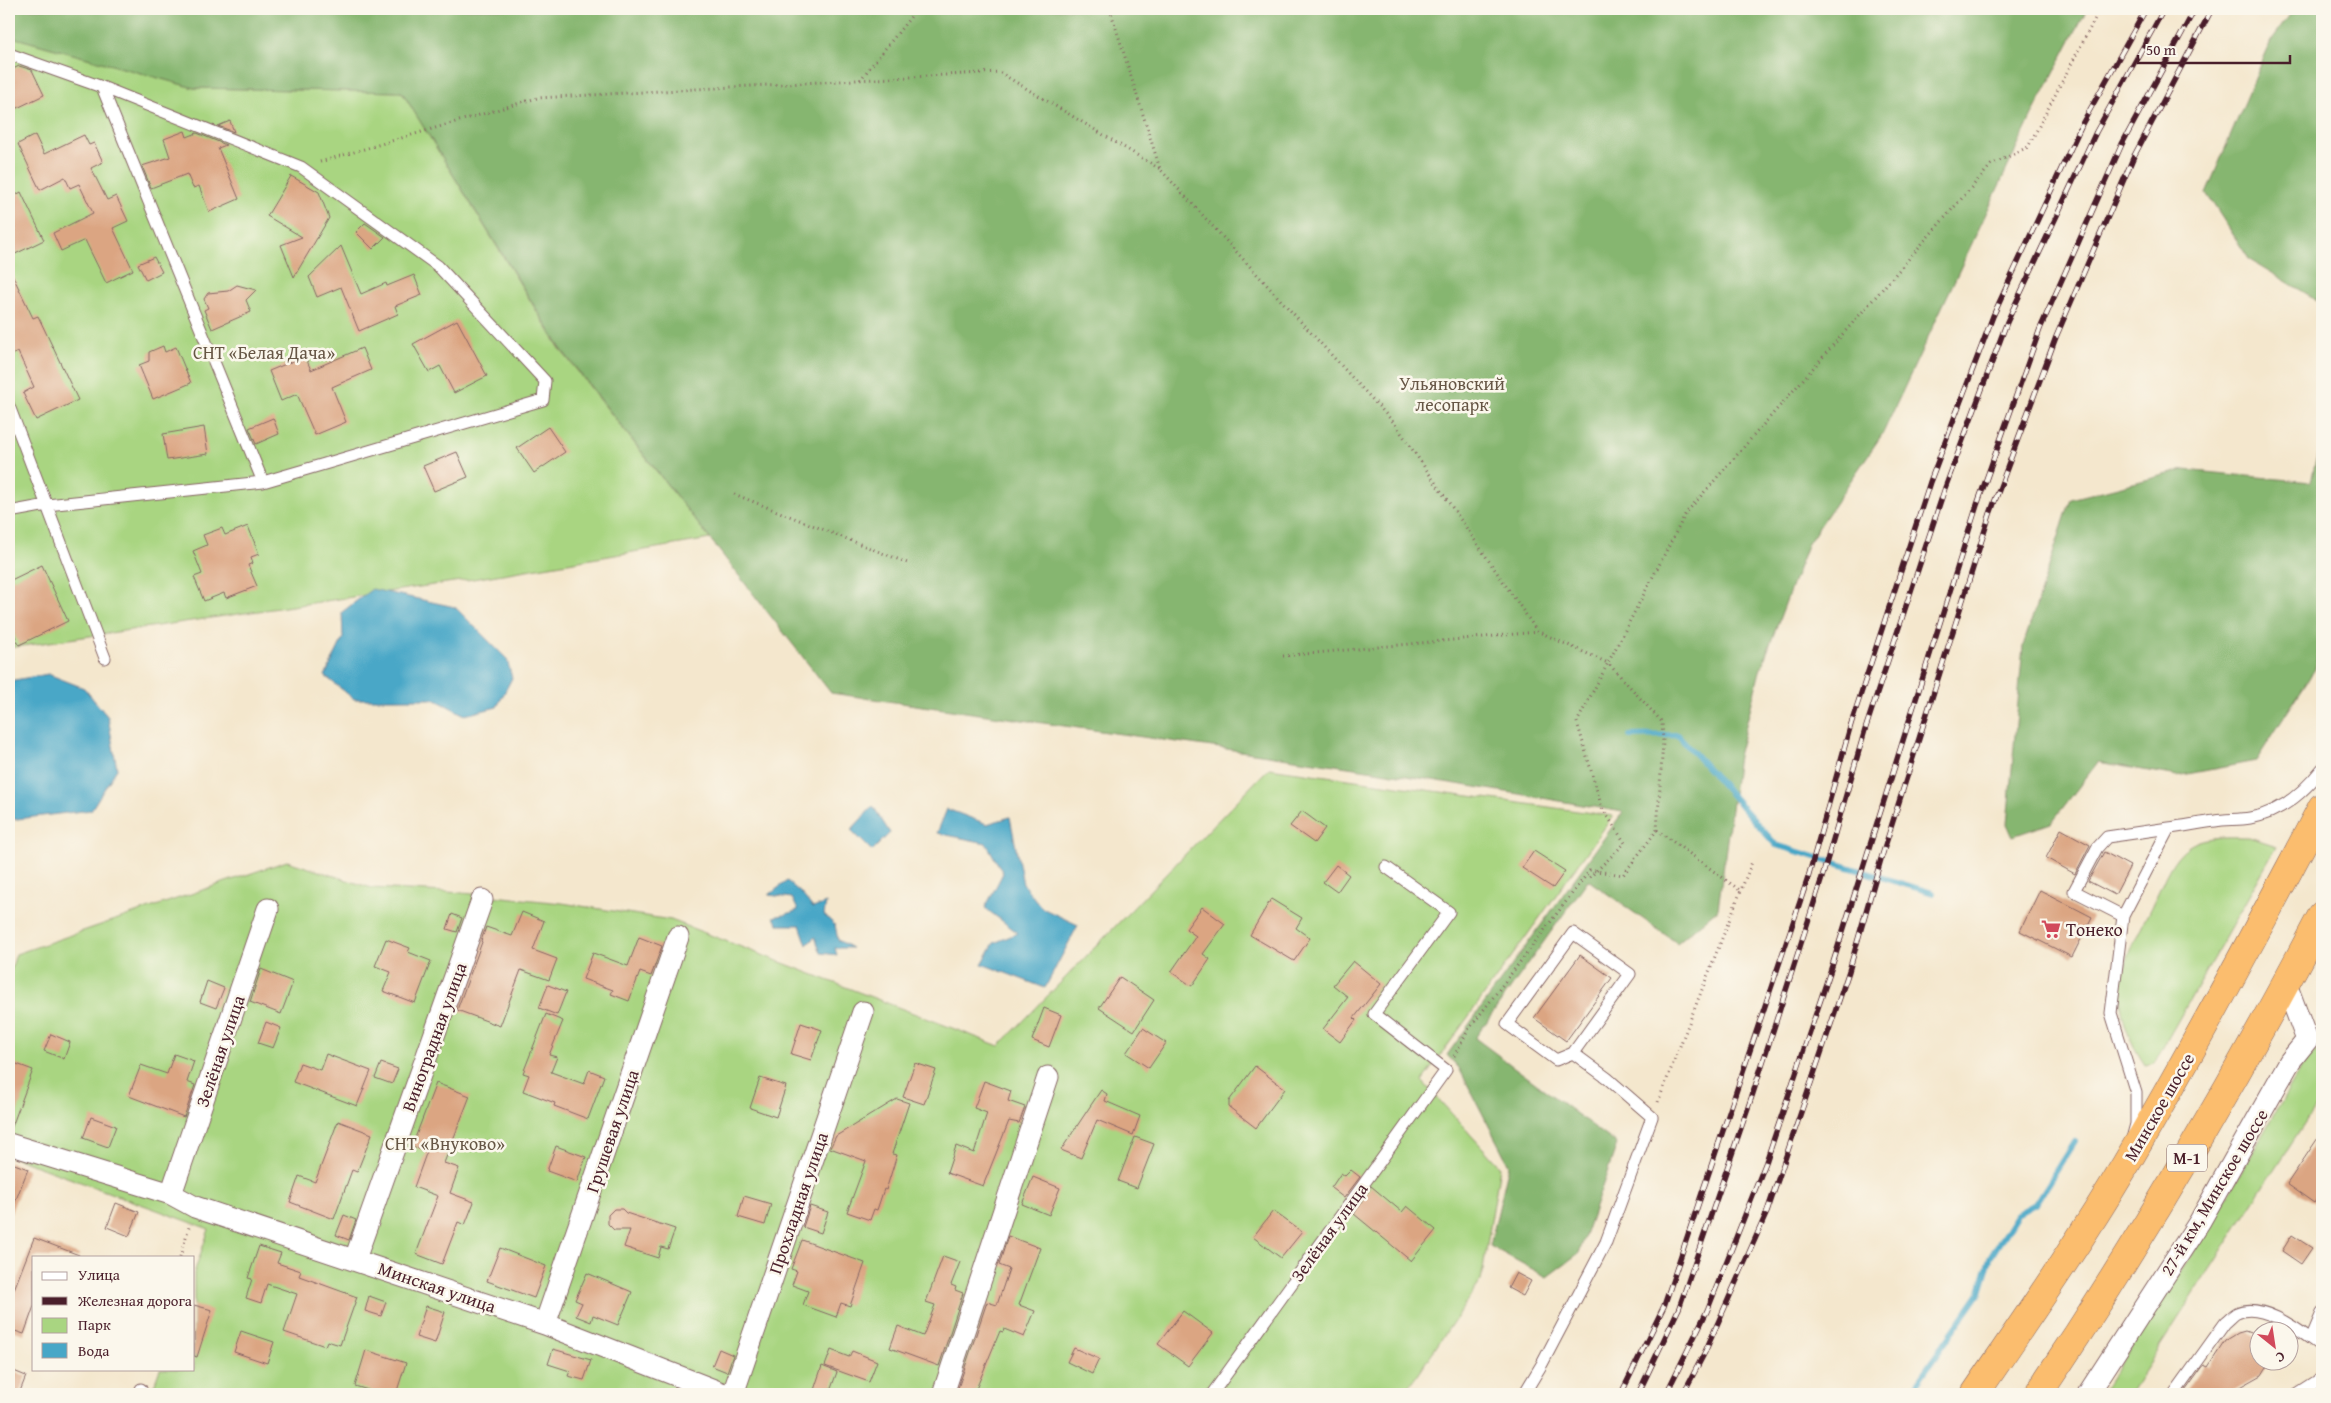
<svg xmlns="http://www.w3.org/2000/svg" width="2331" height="1403" viewBox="0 0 2331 1403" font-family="'Gentium Book Plus',serif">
<rect width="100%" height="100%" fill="#fbf7ec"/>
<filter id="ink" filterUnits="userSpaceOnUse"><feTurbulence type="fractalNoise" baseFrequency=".02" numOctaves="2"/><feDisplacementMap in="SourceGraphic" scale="10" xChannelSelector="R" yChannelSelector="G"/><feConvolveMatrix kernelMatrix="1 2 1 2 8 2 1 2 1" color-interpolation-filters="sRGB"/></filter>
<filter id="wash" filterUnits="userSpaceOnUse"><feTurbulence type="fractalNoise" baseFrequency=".0096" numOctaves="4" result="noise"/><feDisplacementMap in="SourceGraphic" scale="20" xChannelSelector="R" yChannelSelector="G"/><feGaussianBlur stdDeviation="1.12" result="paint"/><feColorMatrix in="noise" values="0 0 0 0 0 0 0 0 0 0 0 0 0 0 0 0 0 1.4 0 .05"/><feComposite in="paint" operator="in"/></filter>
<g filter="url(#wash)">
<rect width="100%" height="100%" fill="#f4e7cd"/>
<path fill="#a9d581" stroke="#7a7a56" d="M 9,36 L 194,88 L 402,92 L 560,349 L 710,539 L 467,580 L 9,648 Z
M 1269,768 L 1613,816 L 1422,1081 L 1500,1167 L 1481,1281 L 1404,1394 L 151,1394 L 160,1369 L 194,1369 L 194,1273 L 209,1229 L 9,1156 L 9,977 L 16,954 L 287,861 L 372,888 L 463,893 L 562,903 L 671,920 L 999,1046 Z
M 2249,837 L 2277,846 L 2154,1063 L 2145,1065 C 2101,999 2125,960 2156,897 C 2164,880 2172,857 2189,846 C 2206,835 2229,837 2249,837 Z
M 2322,1047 L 2322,1097 L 2129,1394 L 2101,1394 L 2208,1230 L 2307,1058 Z"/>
<path fill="#86b66f" stroke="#686a4d" d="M 9,9 L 2087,9 L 2035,109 L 1883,433 L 1807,545 L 1760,671 L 1738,756 L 1718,909 L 1677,943 L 1588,880 L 1475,1038 L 1617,1144 L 1579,1253 L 1547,1277 L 1490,1246 L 1509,1165 L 1459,1068 L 1447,1055 L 1623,812 C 1360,765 1095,731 831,693 L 561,349 L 402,92 L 194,88 L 9,36 Z
M 2294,9 L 2322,9 L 2322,303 L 2249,259 L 2206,193 L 2271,41 Z
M 2322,433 L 2322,632 L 2315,669 L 2256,761 L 2177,776 L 2098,762 L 2051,823 L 2013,836 L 2007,824 L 2023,646 L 2071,499 L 2184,470 L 2311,482 Z"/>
<path fill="#48a7c7" stroke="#496379" d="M 372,589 L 455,607 L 507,659 L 512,678 L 497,707 L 465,715 L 434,699 L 354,699 L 325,676 L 343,638 L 342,612 Z
M 48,674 L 84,688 L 108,717 L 117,769 L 91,810 L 9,820 L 9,681 Z
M 873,806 L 890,833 L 872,851 L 851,830 Z
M 947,809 L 987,824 L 1010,817 L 1023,884 L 1042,908 L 1078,925 L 1045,988 L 982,964 L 994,943 L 1018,933 L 985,908 L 1003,873 L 986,843 L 937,833 Z
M 787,881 L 801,893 L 813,908 L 826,903 L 824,915 L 835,925 L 838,940 L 852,948 L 835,948 L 837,955 L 821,953 L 815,937 L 807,945 L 800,925 L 779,925 L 773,917 L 784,915 L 798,910 L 792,898 L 769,895 Z"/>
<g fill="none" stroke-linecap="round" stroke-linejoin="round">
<path stroke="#48a7c7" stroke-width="6" d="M 1630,736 L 1678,735 L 1776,845 L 1933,893
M 1909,1394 L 1979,1294 L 1990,1258 L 2009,1227 L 2017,1214 L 2035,1204 L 2074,1142"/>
</g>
<g id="blocks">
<path fill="#dba582" d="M 19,66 L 32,70 L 44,95 L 9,112 L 9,71 Z
M 230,121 L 234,132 L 218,126 Z
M 185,131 L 187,137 L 197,133 L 226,145 L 218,148 L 239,199 L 209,212 L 199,186 L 193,188 L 187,174 L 151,188 L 142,166 L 170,157 L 164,139 Z
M 35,135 L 44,154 L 84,135 L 89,145 L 94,143 L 103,162 L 91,168 L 107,200 L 116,196 L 128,221 L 113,228 L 133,270 L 106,283 L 85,240 L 61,251 L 53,233 L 93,213 L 79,184 L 70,188 L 65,177 L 40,190 L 18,144 Z
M 291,176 L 319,192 L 329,218 L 294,277 L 281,245 L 302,237 L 267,216 Z
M 21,192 L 44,240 L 9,257 L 9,199 Z
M 365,223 L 385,237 L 373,249 L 356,232 Z
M 341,246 L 361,294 L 386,283 L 387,286 L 414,275 L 422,295 L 395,306 L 398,314 L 359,331 L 341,287 L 317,297 L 309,277 Z
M 154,257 L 162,272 L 146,280 L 138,264 Z
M 9,268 L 33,318 L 38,316 L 78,400 L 36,420 L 23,393 L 34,387 L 18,352 L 9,356 Z
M 237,285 L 256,290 L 246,300 L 251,312 L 212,329 L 204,310 L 208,308 L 204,299 L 208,293 L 228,291 Z
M 457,320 L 487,376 L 454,393 L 440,366 L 429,372 L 413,344 Z
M 163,346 L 165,352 L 176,347 L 191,383 L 153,399 L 139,365 L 149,361 L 149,352 Z
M 362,348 L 371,370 L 332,387 L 346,422 L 315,435 L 297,394 L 281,401 L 269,371 L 305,356 L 311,370 Z
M 273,418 L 279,434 L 256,444 L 249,428 Z
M 204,427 L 208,454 L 167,460 L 163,434 Z
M 548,427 L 565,452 L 534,473 L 517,448 Z
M 457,452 L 468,477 L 434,491 L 423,466 Z
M 248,526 L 259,554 L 251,557 L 253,563 L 248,565 L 257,586 L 226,598 L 224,593 L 204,601 L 194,577 L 202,574 L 193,551 L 207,545 L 203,535 L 222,528 L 225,535 Z
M 42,565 L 68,621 L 19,645 L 9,623 L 9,581 Z
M 1302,811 L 1325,828 L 1314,843 L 1290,826 Z
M 2061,829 L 2090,845 L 2075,874 L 2046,858 Z
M 1534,851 L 1565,871 L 1553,888 L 1522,868 Z
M 2104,852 L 2130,866 L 2115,895 L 2088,881 Z
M 1336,865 L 1349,875 L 1337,892 L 1323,882 Z
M 2040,890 L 2092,917 L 2072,957 L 2020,931 Z
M 1271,899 L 1302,918 L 1296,928 L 1310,938 L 1294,961 L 1250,935 Z
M 1202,907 L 1225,924 L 1203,954 L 1210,959 L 1192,986 L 1171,972 L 1196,936 L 1186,929 Z
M 522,912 L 544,921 L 533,950 L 557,959 L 549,980 L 521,970 L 500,1026 L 457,1010 L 482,942 L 481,941 L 486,927 L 512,936 Z
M 452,914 L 462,918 L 457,932 L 447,929 Z
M 639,937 L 662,946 L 651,976 L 640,972 L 629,1001 L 611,994 L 613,990 L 583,979 L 593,953 L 628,966 Z
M 386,939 L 410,948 L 408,952 L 431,961 L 415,1003 L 383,991 L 391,972 L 375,966 Z
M 1580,955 L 1612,978 L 1566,1041 L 1534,1018 Z
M 1353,961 L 1381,984 L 1354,1018 L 1356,1020 L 1340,1042 L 1323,1029 L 1348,997 L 1333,985 Z
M 261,969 L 293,982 L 281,1014 L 250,1002 Z
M 1120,977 L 1154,1000 L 1134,1031 L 1099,1008 Z
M 207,981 L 224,988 L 216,1008 L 200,1002 Z
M 548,985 L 566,992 L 557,1015 L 539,1008 Z
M 1044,1008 L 1061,1015 L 1049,1047 L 1032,1040 Z
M 546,1014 L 563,1021 L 549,1055 L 557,1057 L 551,1072 L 584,1084 L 589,1070 L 604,1076 L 588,1119 L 554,1106 L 555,1103 L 523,1091 L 529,1075 L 523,1073 Z
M 266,1022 L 281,1028 L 273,1048 L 258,1043 Z
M 801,1023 L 822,1030 L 811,1060 L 791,1054 Z
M 1143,1028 L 1166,1043 L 1149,1068 L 1126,1053 Z
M 51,1034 L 70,1042 L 64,1059 L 44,1051 Z
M 174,1054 L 194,1061 L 187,1082 L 195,1085 L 184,1117 L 129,1096 L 141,1065 L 167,1074 Z
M 326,1054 L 371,1071 L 357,1106 L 293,1082 L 300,1063 L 320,1070 Z
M 14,1063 L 33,1070 L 10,1132 L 9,1131 L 9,1078 Z
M 381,1063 L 398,1069 L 392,1084 L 375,1078 Z
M 915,1063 L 936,1070 L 924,1104 L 903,1097 Z
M 1255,1066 L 1285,1089 L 1256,1128 L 1229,1107 L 1229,1101 Z
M 760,1078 L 786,1086 L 776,1117 L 750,1108 Z
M 984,1081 L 1011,1091 L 1008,1101 L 1025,1107 L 1019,1123 L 1009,1121 L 983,1186 L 947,1173 L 956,1146 L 974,1153 L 987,1113 L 974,1108 Z
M 436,1083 L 470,1096 L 444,1163 L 459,1168 L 450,1193 L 474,1202 L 465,1225 L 458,1222 L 442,1264 L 416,1254 L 438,1196 L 414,1187 L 427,1151 L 412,1146 Z
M 1101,1090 L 1107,1094 L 1105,1101 L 1140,1116 L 1133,1135 L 1097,1120 L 1081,1158 L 1061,1150 Z
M 897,1099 L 909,1103 L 892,1154 L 897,1155 L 886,1190 L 884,1189 L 877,1210 L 874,1209 L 870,1220 L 847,1212 L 866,1161 L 830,1148 L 836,1136 Z
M 91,1117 L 116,1126 L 108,1147 L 83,1138 Z
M 338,1121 L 372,1134 L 357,1172 L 352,1170 L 334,1219 L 290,1202 L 299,1176 L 315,1182 Z
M 2322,1132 L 2322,1191 L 2314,1203 L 2287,1184 Z
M 1135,1137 L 1154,1144 L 1137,1188 L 1118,1181 Z
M 556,1146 L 586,1157 L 577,1182 L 547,1171 Z
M 9,1162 L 28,1169 L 10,1215 L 9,1214 Z
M 1351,1170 L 1360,1177 L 1344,1198 L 1331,1188 L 1341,1173 L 1345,1176 Z
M 1033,1177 L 1060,1188 L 1049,1215 L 1022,1204 Z
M 1371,1186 L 1402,1212 L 1407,1206 L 1436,1230 L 1411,1261 L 1354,1214 Z
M 744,1196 L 771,1204 L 765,1225 L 738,1217 Z
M 116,1203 L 139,1212 L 129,1236 L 107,1227 Z
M 810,1206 L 828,1212 L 821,1233 L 803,1227 Z
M 614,1209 L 622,1209 L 626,1213 L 675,1229 L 668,1249 L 661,1247 L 658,1258 L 624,1247 L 630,1230 L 614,1230 L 608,1224 L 608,1215 Z
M 1273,1211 L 1302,1232 L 1281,1258 L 1253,1237 Z
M 344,1215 L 356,1220 L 349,1240 L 336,1235 Z
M 2292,1235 L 2312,1248 L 2301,1264 L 2282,1251 Z
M 1008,1236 L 1040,1248 L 1019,1305 L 1035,1311 L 1024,1337 L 1004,1329 L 1003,1332 L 1000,1331 L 974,1394 L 956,1394 L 987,1302 L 997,1305 L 1009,1269 L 999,1265 Z
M 34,1238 L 79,1255 L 79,1257 L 34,1257 L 34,1306 L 24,1334 L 9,1329 L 9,1291 L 13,1292 Z
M 802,1240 L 865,1263 L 850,1306 L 841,1303 L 836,1317 L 803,1305 L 808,1291 L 792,1285 L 797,1271 L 791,1269 Z
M 259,1246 L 281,1253 L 277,1263 L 301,1271 L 299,1276 L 357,1297 L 340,1345 L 327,1341 L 325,1346 L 284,1332 L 297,1294 L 267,1284 L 261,1303 L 246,1298 L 252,1279 L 248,1278 Z
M 500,1248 L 546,1266 L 534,1298 L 487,1281 Z
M 943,1256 L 960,1262 L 951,1285 L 956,1287 L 955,1290 L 963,1293 L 939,1366 L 890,1348 L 898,1326 L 923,1336 L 935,1305 L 926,1302 Z
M 587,1273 L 632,1292 L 618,1325 L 593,1315 L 591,1322 L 576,1316 L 582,1303 L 575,1300 Z
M 1516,1273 L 1531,1281 L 1523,1296 L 1508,1288 Z
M 369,1296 L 386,1302 L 381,1316 L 365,1311 Z
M 194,1305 L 212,1310 L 197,1357 L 194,1356 Z
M 426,1306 L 445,1312 L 435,1343 L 416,1337 Z
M 1183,1311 L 1213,1333 L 1188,1366 L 1158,1344 Z
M 241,1331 L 274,1342 L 267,1363 L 234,1352 Z
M 2245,1331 L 2258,1336 L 2258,1360 L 2271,1360 L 2262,1375 L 2228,1394 L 2183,1394 L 2204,1365 L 2208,1367 L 2225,1341 L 2238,1333 Z
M 1074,1348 L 1099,1359 L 1092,1374 L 1067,1362 Z
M 553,1349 L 591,1360 L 584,1380 L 568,1376 L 570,1371 L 548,1364 Z
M 719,1349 L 733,1355 L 727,1372 L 712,1366 Z
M 366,1350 L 406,1363 L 396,1394 L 381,1394 L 355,1386 Z
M 831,1350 L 849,1357 L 852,1351 L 877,1361 L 869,1382 L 825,1366 Z
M 822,1366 L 837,1372 L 829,1394 L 814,1390 Z
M 9,1369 L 26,1376 L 19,1394 L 9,1394 Z"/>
</g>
</g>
<g filter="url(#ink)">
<use href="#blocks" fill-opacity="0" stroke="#866564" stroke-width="1"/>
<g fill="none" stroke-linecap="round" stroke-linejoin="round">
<defs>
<path id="service" d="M 9,54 L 102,87 L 301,167 L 438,266 L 545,381 L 543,400 L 263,482 L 47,505 L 9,512
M 102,87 L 263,482
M 9,406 L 105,658
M 2123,916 L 2074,891 L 2097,848 L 2107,837 L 2169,828
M 1573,933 L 1630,974 L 1573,1053 L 1556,1060 L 1507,1024 Z
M 2133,1135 L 2136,1124 L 2136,1093 L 2111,1013 L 2123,916 L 2169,828 C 2184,826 2200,823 2215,821 C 2226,819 2238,820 2250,818 C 2280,813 2304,792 2322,769
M 2311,1339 L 2322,1313
M 139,1394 L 141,1389
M 1212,1394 L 1446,1070 L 1374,1014 L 1449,912 L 1386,867
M 1524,1394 L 1542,1364 L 1606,1242 L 1652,1117 L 1607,1078 L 1573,1053
M 2174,1394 L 2225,1323 C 2229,1320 2233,1315 2237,1313 C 2263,1301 2302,1333 2322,1347
M 2297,1394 L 2322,1378"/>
<path id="minor" d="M 9,1144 L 171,1194 L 195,1207 L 545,1324 L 724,1394
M 171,1194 L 268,909
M 355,1259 L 482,900
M 545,1324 L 678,937
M 733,1394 L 863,1012
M 943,1394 L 1048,1077
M 2088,1394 L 2200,1221 L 2290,1061 L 2307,1040 L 2286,984"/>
<path id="trunk" d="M 1975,1394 C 2026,1319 2079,1243 2126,1164 C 2195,1047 2259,927 2322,807
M 2038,1394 C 2142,1240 2236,1079 2322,915"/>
</defs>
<use href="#service" stroke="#866564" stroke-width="13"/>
<use href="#minor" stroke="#866564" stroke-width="23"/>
<use href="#trunk" stroke="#866564" stroke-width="29"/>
<path stroke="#866564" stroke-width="3" stroke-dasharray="1 4" stroke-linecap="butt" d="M 1110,9 L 1160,169 L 1395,424 L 1537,631 L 1608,663 L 1577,722 L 1602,808 L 1625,843 L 1588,879
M 860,80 L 917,9
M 320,162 L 537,98 L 999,72 L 1160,169
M 734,494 L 910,564
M 1283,656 L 1537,632
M 1657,830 L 1741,891
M 1454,1056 L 1469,1029 L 1590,870 L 1623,875 L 1657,830 L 1663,742 L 1662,722 L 1608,663 L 1686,513 L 1991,165 L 2028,147 L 2100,9
M 1658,1102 L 1752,862
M 180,1257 L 189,1227"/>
<use href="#service" stroke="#fff" stroke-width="11"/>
<use href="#minor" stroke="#fff" stroke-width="21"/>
<use href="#trunk" stroke="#fbbd6e" stroke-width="28"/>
<defs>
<path id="rail" d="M 1621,1394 L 1664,1306 L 1808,878 L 1851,724 L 1930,482 L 1993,316 L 2082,124 L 2146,9
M 1638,1394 L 1679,1308 L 1753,1093 L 1821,881 L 1865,730 L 1945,488 L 2007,322 L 2096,132 L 2164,9
M 1666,1394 L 1707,1311 L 1766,1162 L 1832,966 L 1977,505 L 2040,329 L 2122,144 L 2195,9
M 1683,1394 L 1705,1352 L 1767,1212 L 1849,971 L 1881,859 L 1990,514 L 2056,337 L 2134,156 L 2212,9"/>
</defs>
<use href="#rail" stroke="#4a1f2b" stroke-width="5.5"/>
<use href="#rail" stroke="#fbf7ec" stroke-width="4" stroke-dasharray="11" stroke-linecap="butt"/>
</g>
</g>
<defs>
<symbol id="supermarket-bare" viewBox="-9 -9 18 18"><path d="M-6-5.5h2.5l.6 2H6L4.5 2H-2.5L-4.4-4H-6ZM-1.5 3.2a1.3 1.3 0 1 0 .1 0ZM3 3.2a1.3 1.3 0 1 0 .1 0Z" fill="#d1495b" stroke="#fbf7ec" stroke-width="2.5" paint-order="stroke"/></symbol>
</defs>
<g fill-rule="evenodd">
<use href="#supermarket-bare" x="2037" y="915" width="28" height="28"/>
</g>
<g text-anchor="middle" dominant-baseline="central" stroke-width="5" stroke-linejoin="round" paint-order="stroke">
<rect fill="#fbf7ec" stroke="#7f6065" stroke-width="1" x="2167" y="1144.5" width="40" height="27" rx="4"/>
<g font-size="16" font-weight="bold" fill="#4a1f2b">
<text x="2187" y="1158">М-1</text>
</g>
<g font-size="18" fill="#665645" stroke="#fbf7ec">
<text x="264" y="352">СНТ «Белая Дача»</text>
<text x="1452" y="383">Ульяновский<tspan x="1452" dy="21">лесопарк</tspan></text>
<text x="445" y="1143">СНТ «Внуково»</text>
</g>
<g font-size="18" fill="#4a1f2b" stroke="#fbf7ec" text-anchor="start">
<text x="2066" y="929">Тонеко</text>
</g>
<g font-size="18" fill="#4a1f2b" stroke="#fbf7ec">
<text transform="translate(434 1037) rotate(-70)">Виноградная улица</text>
<text transform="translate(220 1051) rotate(-71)">Зелёная улица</text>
<text transform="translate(2159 1107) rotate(-60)">Минское шоссе</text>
<text transform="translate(612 1131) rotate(-71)">Грушевая улица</text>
<text transform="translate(2214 1192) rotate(-59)">27-й км, Минское шоссе</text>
<text transform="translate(798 1203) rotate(-71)">Прохладная улица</text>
<text transform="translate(1329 1232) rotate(-54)">Зелёная улица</text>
<text transform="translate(437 1287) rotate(19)">Минская улица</text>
</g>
</g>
<rect width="2331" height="1403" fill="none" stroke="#fbf7ec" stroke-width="30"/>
<rect x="32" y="1256" width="162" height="115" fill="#fbf7ec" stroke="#b4a19f"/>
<rect x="42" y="1272" width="25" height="8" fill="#ffffff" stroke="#b4a19f"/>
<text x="78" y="1280" font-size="15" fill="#4a1f2b">Улица</text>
<rect x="42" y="1297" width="25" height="8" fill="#4a1f2b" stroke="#b4a19f"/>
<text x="78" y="1306" font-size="15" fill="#4a1f2b">Железная дорога</text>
<rect x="42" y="1318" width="25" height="15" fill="#a9d581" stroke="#b4a19f"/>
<text x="78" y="1330" font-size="15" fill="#4a1f2b">Парк</text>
<rect x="42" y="1343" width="25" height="15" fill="#48a7c7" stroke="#b4a19f"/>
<text x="78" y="1356" font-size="15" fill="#4a1f2b">Вода</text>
<g transform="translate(2274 1346) rotate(150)"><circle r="24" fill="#fbf7ec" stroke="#b4a19f"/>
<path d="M0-4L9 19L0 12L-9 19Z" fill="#d1495b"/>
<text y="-8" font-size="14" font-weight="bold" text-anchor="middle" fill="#4a1f2b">С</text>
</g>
<path d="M2138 55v8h152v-8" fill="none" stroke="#4a1f2b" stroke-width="2.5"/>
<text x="2146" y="55" font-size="15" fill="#4a1f2b" stroke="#fbf7ec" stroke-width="4" paint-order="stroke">50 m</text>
</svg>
